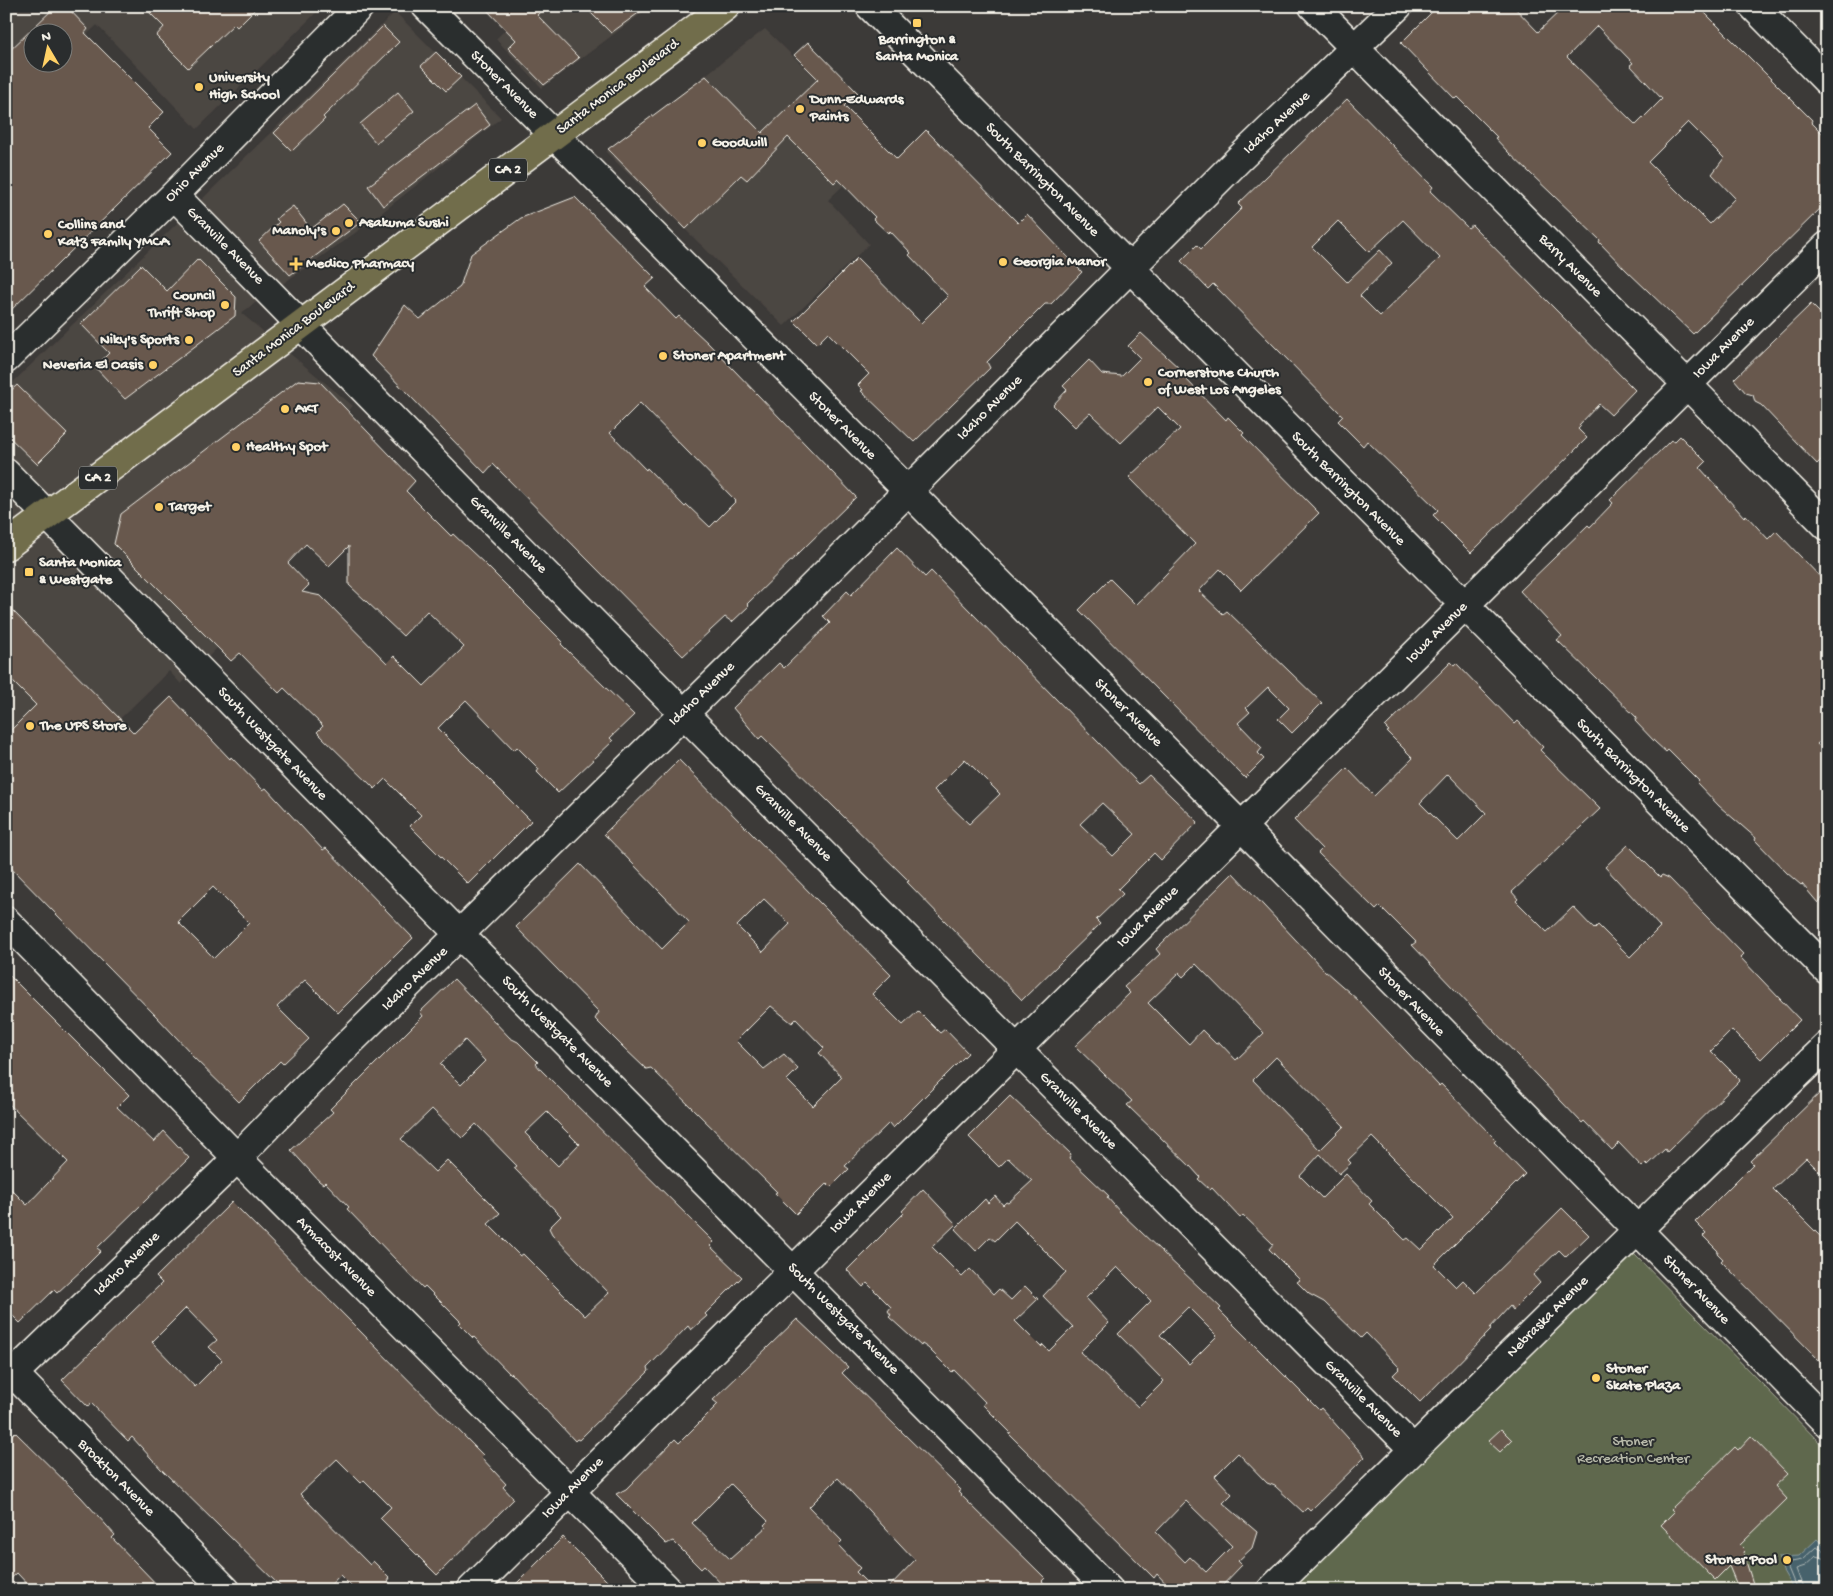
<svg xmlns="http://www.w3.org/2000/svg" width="1833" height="1596" viewBox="0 0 1833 1596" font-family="'Gochi Hand',sans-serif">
<rect width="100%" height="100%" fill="#3c3a38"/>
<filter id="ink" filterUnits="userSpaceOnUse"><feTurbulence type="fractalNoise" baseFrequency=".02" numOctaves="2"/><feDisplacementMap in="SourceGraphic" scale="10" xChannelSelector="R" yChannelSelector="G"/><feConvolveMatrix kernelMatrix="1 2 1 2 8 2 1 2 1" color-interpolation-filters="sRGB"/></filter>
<g filter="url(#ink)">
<path fill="#4c4642" d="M 6,6 L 323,6 L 197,129 L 97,25 L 63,58 L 62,32 L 32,32 L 32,62 L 6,112 Z
M 528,6 L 642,6 L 646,10 L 542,88 L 496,39 Z
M 395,12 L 501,118 L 365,226 L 241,313 L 353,406 L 233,501 L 294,571 L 181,684 L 169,671 L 6,830 L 6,389 Z
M 765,29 L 885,145 L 828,200 L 869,244 L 784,326 L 606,152 Z"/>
<path fill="#5e674d" stroke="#a9ac9a" d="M 1634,1254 L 1827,1450 L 1827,1590 L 1291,1590 Z"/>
<path fill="#47626c" stroke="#8c9b9e" d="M 1817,1539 L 1827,1549 L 1827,1590 L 1794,1590 L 1783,1571 L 1778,1557 L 1799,1556 Z"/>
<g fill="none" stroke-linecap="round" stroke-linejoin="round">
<path stroke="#afb8b6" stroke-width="1" d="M 1797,1590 L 1786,1563 L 1802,1560 L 1816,1547 L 1827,1552
M 1804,1590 L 1796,1569 L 1805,1566 L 1816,1556 L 1827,1559"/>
</g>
<path fill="#67584e" stroke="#f4f1e8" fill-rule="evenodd" d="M 56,6 L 66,6 L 88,29 L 85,33 L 164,112 L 148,128 L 172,152 L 6,315 L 6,54 ZM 32,32 L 62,32 L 62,62 L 32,62 Z
M 143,6 L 258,6 L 237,27 L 234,24 L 188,68 L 156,36 L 164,27 Z
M 483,6 L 546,6 L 537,15 L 579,58 L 544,85 L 508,48 L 516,40 Z
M 584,6 L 648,6 L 611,33 Z
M 1438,6 L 1513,6 L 1538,32 L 1565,6 L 1698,6 L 1812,120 L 1811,122 L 1827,138 L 1827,202 L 1693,334 L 1626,270 L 1599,242 L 1600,240 L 1508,152 L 1495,138 L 1497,137 L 1457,97 L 1455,99 L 1401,43 ZM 1597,26 L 1633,63 L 1630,65 L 1662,99 L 1636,125 L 1567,57 ZM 1688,122 L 1724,158 L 1712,174 L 1735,198 L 1710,224 L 1648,162 Z
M 383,26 L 399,42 L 323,117 L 325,119 L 292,151 L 274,133 Z
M 808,42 L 858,93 L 844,106 L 897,159 L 926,130 L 1018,223 L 1027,214 L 1082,272 L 1051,304 L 1045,304 L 987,362 L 990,368 L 914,442 L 861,391 L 863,390 L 858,385 L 869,374 L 828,333 L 817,344 L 794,321 L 857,258 L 921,323 L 948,296 L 909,255 L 911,253 L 890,231 L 888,233 L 873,219 L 875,217 L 838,179 L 834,183 L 788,137 L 747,180 L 741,175 L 686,229 L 608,149 L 706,76 L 762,133 L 818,79 L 794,55 Z
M 436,52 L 461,77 L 446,91 L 421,66 Z
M 398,92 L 414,111 L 376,143 L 360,124 Z
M 1347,99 L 1433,187 L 1430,191 L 1468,228 L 1472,225 L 1635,390 L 1611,415 L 1599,404 L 1579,425 L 1581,426 L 1578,429 L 1587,438 L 1471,553 L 1433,515 L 1438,510 L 1367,441 L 1363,446 L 1338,421 L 1343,416 L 1213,284 L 1208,289 L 1181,261 L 1197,245 L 1201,249 L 1242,208 L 1238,204 ZM 1403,220 L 1440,258 L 1380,316 L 1360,296 L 1392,263 L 1380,250 L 1347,282 L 1312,247 L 1338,221 L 1369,252 Z
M 475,105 L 490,125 L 383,206 L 368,186 Z
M 575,197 L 655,278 L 645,287 L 676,319 L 679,316 L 708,343 L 856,497 L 747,604 L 749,606 L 732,622 L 725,617 L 683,656 L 493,464 L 485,473 L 371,356 L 405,305 L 420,319 L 460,287 L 471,254 L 521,218 ZM 640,403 L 736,501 L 710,527 L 687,505 L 685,507 L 647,468 L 646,470 L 610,433 Z
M 343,204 L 361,222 L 290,275 L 259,241 L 279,222 L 276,219 L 293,206 L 311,229 Z
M 198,259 L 236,297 L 235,316 L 125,399 L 95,367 L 109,353 L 81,324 L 141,265 L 167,291 Z
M 1811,304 L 1827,320 L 1827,454 L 1817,464 L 1761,405 L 1755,402 L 1753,395 L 1746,393 L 1734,379 Z
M 1141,333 L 1179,368 L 1177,370 L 1226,420 L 1228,417 L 1244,433 L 1242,435 L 1319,513 L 1241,590 L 1220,569 L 1199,591 L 1223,614 L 1227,611 L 1322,703 L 1292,733 L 1278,719 L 1289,708 L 1268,687 L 1246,708 L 1250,712 L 1238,723 L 1262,748 L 1258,753 L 1264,759 L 1245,778 L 1079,610 L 1110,579 L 1136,605 L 1195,544 L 1129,477 L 1180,429 L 1158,407 L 1121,443 L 1090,413 L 1075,427 L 1053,405 L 1067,390 L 1063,386 L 1089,360 L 1102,374 L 1122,376 L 1140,358 L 1128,346 Z
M 298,380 L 320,382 L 415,481 L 406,491 L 451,536 L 453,534 L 485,564 L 563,642 L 561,644 L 573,656 L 634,715 L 610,738 L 613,741 L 558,793 L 537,772 L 539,769 L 517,747 L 514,750 L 466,700 L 438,728 L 531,821 L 468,884 L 410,826 L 421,815 L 385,779 L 375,789 L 317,732 L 323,726 L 284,688 L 279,693 L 240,653 L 231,661 L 114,544 L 121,514 ZM 306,544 L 329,566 L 349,546 L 349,585 L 403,636 L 427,611 L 464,647 L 424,686 L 394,656 L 387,663 L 321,596 L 302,592 L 309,585 L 288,563 Z
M 17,385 L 67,434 L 37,464 L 6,434 L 6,395 Z
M 1680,436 L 1706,462 L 1700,468 L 1744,517 L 1746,515 L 1768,539 L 1776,531 L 1827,584 L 1827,735 L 1817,744 L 1827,753 L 1827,893 L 1818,903 L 1802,884 L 1801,885 L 1787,873 L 1755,840 L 1756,838 L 1719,806 L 1697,783 L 1699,781 L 1668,750 L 1666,752 L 1655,742 L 1635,721 L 1637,718 L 1557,640 L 1562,636 L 1520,591 L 1588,525 L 1590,527 L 1613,503 L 1610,500 L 1671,440 L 1674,442 Z
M 897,548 L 925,577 L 931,571 L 1139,784 L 1149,775 L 1198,822 L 1161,860 L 1154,853 L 1118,889 L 1123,894 L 1096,920 L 1100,924 L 1022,1000 L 907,882 L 909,881 L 762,736 L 759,739 L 733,708 L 779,663 L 784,668 L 830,623 L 823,616 L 847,591 L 851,595 ZM 965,759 L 1000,794 L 969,824 L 934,790 ZM 1102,803 L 1135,834 L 1113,856 L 1080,824 Z
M 6,604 L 134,733 L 171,697 L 230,759 L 231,757 L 263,790 L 266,788 L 323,850 L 326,848 L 413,938 L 338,1013 L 305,980 L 277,1007 L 309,1039 L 283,1064 L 280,1061 L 239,1102 L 190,1054 L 191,1053 L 157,1017 L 6,863 L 6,735 L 36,705 L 6,675 ZM 213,887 L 249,923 L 214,958 L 178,922 Z
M 1451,662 L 1454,665 L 1456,663 L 1515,724 L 1518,721 L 1543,747 L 1540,750 L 1600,809 L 1512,892 L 1518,899 L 1516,901 L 1547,932 L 1573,907 L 1594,929 L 1598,925 L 1630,957 L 1660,927 L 1605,867 L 1628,845 L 1660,877 L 1662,875 L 1669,878 L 1743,954 L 1740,957 L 1800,1020 L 1761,1059 L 1732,1030 L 1711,1051 L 1740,1080 L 1667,1152 L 1665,1149 L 1648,1165 L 1646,1163 L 1642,1167 L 1619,1143 L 1612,1150 L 1584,1121 L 1582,1123 L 1412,945 L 1416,942 L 1380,906 L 1376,910 L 1318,853 L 1322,849 L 1294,820 L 1347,768 L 1374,796 L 1413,758 L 1387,732 L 1389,731 L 1385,727 ZM 1448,774 L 1486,813 L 1458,841 L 1420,803 Z
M 679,760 L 891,975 L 872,994 L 903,1025 L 918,1011 L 940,1033 L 945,1029 L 968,1053 L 893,1128 L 889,1123 L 845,1166 L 849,1169 L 831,1187 L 827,1183 L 796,1214 L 775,1193 L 777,1192 L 692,1108 L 651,1068 L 646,1069 L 623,1047 L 595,1019 L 599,1012 L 516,927 L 580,864 L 662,949 L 689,922 L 604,834 ZM 764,899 L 790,924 L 763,952 L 737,926 ZM 771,1006 L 792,1023 L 796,1019 L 824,1048 L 819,1053 L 842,1077 L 813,1106 L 787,1080 L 798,1069 L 784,1054 L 764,1069 L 736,1041 Z
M 1233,873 L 1325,971 L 1358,1000 L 1439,1086 L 1441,1084 L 1496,1140 L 1494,1142 L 1525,1174 L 1434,1265 L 1456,1287 L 1463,1280 L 1476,1293 L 1562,1208 L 1589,1235 L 1566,1257 L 1559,1250 L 1533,1275 L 1540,1283 L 1513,1310 L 1510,1306 L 1490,1328 L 1491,1330 L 1420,1402 L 1393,1375 L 1400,1368 L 1366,1333 L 1361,1338 L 1324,1302 L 1309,1294 L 1297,1282 L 1300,1280 L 1269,1249 L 1273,1244 L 1243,1215 L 1240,1218 L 1212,1188 L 1210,1190 L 1198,1179 L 1200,1177 L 1191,1167 L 1127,1105 L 1132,1101 L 1075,1046 L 1130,993 L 1124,987 L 1160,954 L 1156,949 ZM 1196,964 L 1264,1033 L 1236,1060 L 1219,1042 L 1216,1044 L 1202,1030 L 1189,1044 L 1148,1003 L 1179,973 L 1183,977 ZM 1276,1057 L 1344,1126 L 1320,1150 L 1253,1080 ZM 1372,1137 L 1453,1218 L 1421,1250 L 1408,1238 L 1405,1240 L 1369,1204 L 1372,1201 L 1346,1174 L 1322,1198 L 1300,1176 L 1320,1154 L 1339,1174 L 1351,1163 L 1348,1160 Z
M 6,972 L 129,1095 L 117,1107 L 154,1142 L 164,1131 L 189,1158 L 97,1248 L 101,1251 L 84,1268 L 57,1293 L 54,1290 L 20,1323 L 6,1309 L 6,1184 L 27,1205 L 68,1162 L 6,1101 Z
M 454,979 L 510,1038 L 518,1042 L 538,1062 L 536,1064 L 541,1070 L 714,1242 L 710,1246 L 742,1277 L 705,1314 L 707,1316 L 691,1330 L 688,1326 L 648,1367 L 649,1371 L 579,1440 L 577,1439 L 575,1441 L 511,1373 L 510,1374 L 474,1337 L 473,1338 L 459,1324 L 461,1322 L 425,1286 L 423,1288 L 347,1209 L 349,1207 L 325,1182 L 323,1184 L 319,1181 L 291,1150 L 333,1112 L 330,1109 L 423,1016 L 420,1012 ZM 465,1040 L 485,1061 L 461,1085 L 440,1064 ZM 432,1109 L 462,1138 L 476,1124 L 517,1166 L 514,1168 L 561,1216 L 549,1228 L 552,1234 L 609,1293 L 585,1316 L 523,1254 L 520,1256 L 488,1224 L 500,1213 L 447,1160 L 435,1172 L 401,1139 ZM 547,1112 L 579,1144 L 558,1166 L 525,1133 Z
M 1827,1086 L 1827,1179 L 1806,1158 L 1773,1189 L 1827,1243 L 1827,1368 L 1721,1261 L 1723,1259 L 1717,1253 L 1718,1251 L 1703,1236 L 1706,1233 L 1695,1222 L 1753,1164 L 1750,1161 Z
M 1010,1096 L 1071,1154 L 1069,1158 L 1109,1196 L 1107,1197 L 1120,1212 L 1221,1308 L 1219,1310 L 1319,1410 L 1321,1408 L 1365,1457 L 1310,1511 L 1307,1508 L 1303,1512 L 1275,1486 L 1267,1483 L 1238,1453 L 1215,1476 L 1232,1494 L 1223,1503 L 1257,1532 L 1252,1548 L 1238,1561 L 1242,1565 L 1218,1590 L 1172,1590 L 1157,1574 L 1154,1578 L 1009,1434 L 1011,1433 L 983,1405 L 985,1402 L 954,1370 L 952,1372 L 928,1348 L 922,1344 L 921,1346 L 889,1317 L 891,1315 L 888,1311 L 891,1307 L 867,1283 L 863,1287 L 847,1270 L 904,1213 L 902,1211 L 923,1189 L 956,1224 L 932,1247 L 962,1277 L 970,1269 L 994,1294 L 999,1289 L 1011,1300 L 1025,1286 L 1038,1299 L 1015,1321 L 1041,1347 L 1043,1345 L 1049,1351 L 1073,1327 L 1043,1296 L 1066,1272 L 1015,1221 L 995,1241 L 990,1237 L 976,1251 L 955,1229 L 985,1199 L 988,1203 L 995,1196 L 1003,1205 L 1006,1202 L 1008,1203 L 1032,1181 L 1008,1158 L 999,1167 L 969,1137 ZM 1117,1267 L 1151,1301 L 1118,1334 L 1164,1381 L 1138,1407 L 1080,1352 L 1109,1323 L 1086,1298 ZM 1188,1307 L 1217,1336 L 1189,1364 L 1160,1335 ZM 1186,1501 L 1232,1546 L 1206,1572 L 1190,1557 L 1185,1562 L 1156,1532 Z
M 232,1202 L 483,1455 L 481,1457 L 506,1484 L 503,1487 L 514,1499 L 437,1575 L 380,1518 L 391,1507 L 364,1480 L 361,1483 L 337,1459 L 300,1494 L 370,1565 L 373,1561 L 390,1578 L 388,1581 L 397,1590 L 355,1590 L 340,1575 L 326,1590 L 284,1590 L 161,1469 L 132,1437 L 128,1441 L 91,1403 L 88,1407 L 62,1380 L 162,1283 L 156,1277 ZM 186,1308 L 217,1340 L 209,1347 L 222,1360 L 195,1387 L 152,1342 Z
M 797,1319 L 848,1367 L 842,1373 L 961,1490 L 958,1492 L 1045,1578 L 1042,1581 L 1051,1590 L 886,1590 L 915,1560 L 838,1478 L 809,1507 L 842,1541 L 838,1545 L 860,1568 L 856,1572 L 874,1590 L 727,1590 L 704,1566 L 701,1569 L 673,1541 L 666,1544 L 616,1494 L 626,1489 L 675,1439 L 679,1443 L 718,1404 L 713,1400 ZM 731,1484 L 768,1521 L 764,1525 L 766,1527 L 730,1559 L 692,1523 Z
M 1501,1429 L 1512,1440 L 1500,1452 L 1488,1441 Z
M 15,1432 L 81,1497 L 115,1535 L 112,1538 L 162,1590 L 33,1590 L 17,1573 L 6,1583 L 6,1441 Z
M 1751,1436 L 1788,1474 L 1775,1486 L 1787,1499 L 1740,1545 L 1745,1550 L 1743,1552 L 1755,1590 L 1739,1590 L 1729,1566 L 1715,1580 L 1661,1525 L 1674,1512 L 1671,1509 L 1735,1447 L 1738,1450 Z
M 563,1537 L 616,1590 L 510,1590 Z"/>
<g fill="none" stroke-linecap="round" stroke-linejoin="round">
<defs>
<path id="minor" d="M 426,6 L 1241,826 L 1827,1423
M 870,6 L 1827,970
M 1313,6 L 1827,526
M 1753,6 L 1827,81
M 174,195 L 472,500 L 1414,1450
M 6,359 L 174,195 L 360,6
M 6,473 L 460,935 L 1109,1590
M 6,921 L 237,1158 L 668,1590
M 6,1366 L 226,1590
M 6,1381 L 222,1173 L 350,1042 L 799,600 L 1239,159 L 1398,6
M 471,1590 L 1827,246
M 1271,1590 C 1456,1408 1640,1226 1827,1046"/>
<path id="major" d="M 6,546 L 726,6"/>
</defs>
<use href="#minor" stroke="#f4f1e8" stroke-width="31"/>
<use href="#major" stroke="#f4f1e8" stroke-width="31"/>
<use href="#minor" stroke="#2a2d2e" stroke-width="28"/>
<use href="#major" stroke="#716d4b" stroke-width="28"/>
</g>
</g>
<g fill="#ffd166" stroke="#2a2d2e" stroke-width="2">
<rect x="912" y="18" width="10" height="10" rx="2.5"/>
<circle cx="199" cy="87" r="5"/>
<circle cx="800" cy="109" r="5"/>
<circle cx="702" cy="143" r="5"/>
<circle cx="349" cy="223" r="5"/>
<circle cx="336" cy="231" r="5"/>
<circle cx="48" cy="234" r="5"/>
<circle cx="1003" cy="262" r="5"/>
<path d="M293.5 256.5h5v5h5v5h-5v5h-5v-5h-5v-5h5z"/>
<circle cx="225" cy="305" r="5"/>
<circle cx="189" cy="340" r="5"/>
<circle cx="663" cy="356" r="5"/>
<circle cx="153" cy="365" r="5"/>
<circle cx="1148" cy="382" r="5"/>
<circle cx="285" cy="409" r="5"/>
<circle cx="236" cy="447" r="5"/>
<circle cx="159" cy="507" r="5"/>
<rect x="24" y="567" width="10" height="10" rx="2.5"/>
<circle cx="30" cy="726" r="5"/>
<circle cx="1596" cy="1378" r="5"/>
<circle cx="1787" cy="1560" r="5"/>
</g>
<g text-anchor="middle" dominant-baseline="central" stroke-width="4" stroke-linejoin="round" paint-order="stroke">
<g fill="#2a2d2e" stroke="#b7b6b0" stroke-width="1">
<rect x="489" y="158.5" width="38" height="23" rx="4"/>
<rect x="79" y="466.5" width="38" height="23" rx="4"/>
</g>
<g font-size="14" font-weight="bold" fill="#f4f1e8">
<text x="508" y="170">CA 2</text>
<text x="98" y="478">CA 2</text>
</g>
<g font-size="15" font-weight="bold" fill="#f4f1e8" stroke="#2a2d2e" text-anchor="start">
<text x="917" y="40" text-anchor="middle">Barrington &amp;<tspan x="917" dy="17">Santa Monica</tspan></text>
<text x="209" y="78">University<tspan x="209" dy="17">High School</tspan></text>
<text x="810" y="100">Dunn-Edwards<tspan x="810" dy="17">Paints</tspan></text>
<text x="712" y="143">Goodwill</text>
<text x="359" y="223">Asakuma Sushi</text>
<text x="58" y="225">Collins and<tspan x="58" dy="17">Katz Family YMCA</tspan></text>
<text x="326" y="231" text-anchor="end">Manoly's</text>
<text x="1013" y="262">Georgia Manor</text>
<text x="306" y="264">Medico Pharmacy</text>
<text x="215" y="296" text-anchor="end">Council<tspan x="215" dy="17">Thrift Shop</tspan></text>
<text x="179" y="340" text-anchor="end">Niky's Sports</text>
<text x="673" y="356">Stoner Apartment</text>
<text x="143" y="365" text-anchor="end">Neveria El Oasis</text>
<text x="1158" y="373">Cornerstone Church<tspan x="1158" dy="17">of West Los Angeles</tspan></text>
<text x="295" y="409">AKT</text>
<text x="246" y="447">Healthy Spot</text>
<text x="169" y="507">Target</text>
<text x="39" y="563">Santa Monica<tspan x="39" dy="17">&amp; Westgate</tspan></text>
<text x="40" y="726">The UPS Store</text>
<text x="1606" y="1369">Stoner<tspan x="1606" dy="17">Skate Plaza</tspan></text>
<text x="1777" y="1560" text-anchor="end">Stoner Pool</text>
</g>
<g font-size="15" fill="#f4f1e8" stroke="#2a2d2e">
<text transform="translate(504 85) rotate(45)">Stoner Avenue</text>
<text transform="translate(618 87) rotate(-37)">Santa Monica Boulevard</text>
<text transform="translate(1277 123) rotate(-43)">Idaho Avenue</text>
<text transform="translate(195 173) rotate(-45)">Ohio Avenue</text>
<text transform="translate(1042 180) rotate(45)">South Barrington Avenue</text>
<text transform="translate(225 246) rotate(45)">Granville Avenue</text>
<text transform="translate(1570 266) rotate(45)">Barry Avenue</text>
<text transform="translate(294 330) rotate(-37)">Santa Monica Boulevard</text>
<text transform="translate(1724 348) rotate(-45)">Iowa Avenue</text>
<text transform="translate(990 408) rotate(-45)">Idaho Avenue</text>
<text transform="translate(842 426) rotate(45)">Stoner Avenue</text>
<text transform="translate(1348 489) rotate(45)">South Barrington Avenue</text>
<text transform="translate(508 535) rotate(45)">Granville Avenue</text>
<text transform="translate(1437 633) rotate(-45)">Iowa Avenue</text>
<text transform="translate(702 694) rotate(-44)">Idaho Avenue</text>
<text transform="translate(1128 713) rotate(45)">Stoner Avenue</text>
<text transform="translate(272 744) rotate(46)">South Westgate Avenue</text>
<text transform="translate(1633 776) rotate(45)">South Barrington Avenue</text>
<text transform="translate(793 823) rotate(45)">Granville Avenue</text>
<text transform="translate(1148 917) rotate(-45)">Iowa Avenue</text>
<text transform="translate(415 979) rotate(-44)">Idaho Avenue</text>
<text transform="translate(1411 1002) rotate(46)">Stoner Avenue</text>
<text transform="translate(557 1032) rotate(45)">South Westgate Avenue</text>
<text transform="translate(1078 1111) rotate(45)">Granville Avenue</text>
<text transform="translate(861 1203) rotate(-45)">Iowa Avenue</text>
<text transform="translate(336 1257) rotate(45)">Armacost Avenue</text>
<text transform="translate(127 1264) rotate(-44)">Idaho Avenue</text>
<text transform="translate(1696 1290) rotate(46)">Stoner Avenue</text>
<text transform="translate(1548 1317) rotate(-45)">Nebraska Avenue</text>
<text transform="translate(843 1319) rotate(45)">South Westgate Avenue</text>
<text transform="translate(1363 1399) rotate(45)">Granville Avenue</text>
<text transform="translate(116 1478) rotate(45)">Brockton Avenue</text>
<text transform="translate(573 1488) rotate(-45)">Iowa Avenue</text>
</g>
<g font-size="15" fill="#b8baaa" stroke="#2a2d2e">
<text x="1633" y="1442">Stoner<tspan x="1633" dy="17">Recreation Center</tspan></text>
</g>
</g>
<rect width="1833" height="1596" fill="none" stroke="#2a2d2e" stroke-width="25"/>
<rect x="12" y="12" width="1808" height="1571" fill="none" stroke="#f4f1e8" stroke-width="2" filter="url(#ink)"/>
<g transform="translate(48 48) rotate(351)"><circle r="24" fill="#2a2d2e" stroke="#7b7b78"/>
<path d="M0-4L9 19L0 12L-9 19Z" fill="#ffd166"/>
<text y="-8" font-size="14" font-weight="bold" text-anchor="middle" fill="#f4f1e8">N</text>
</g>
</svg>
